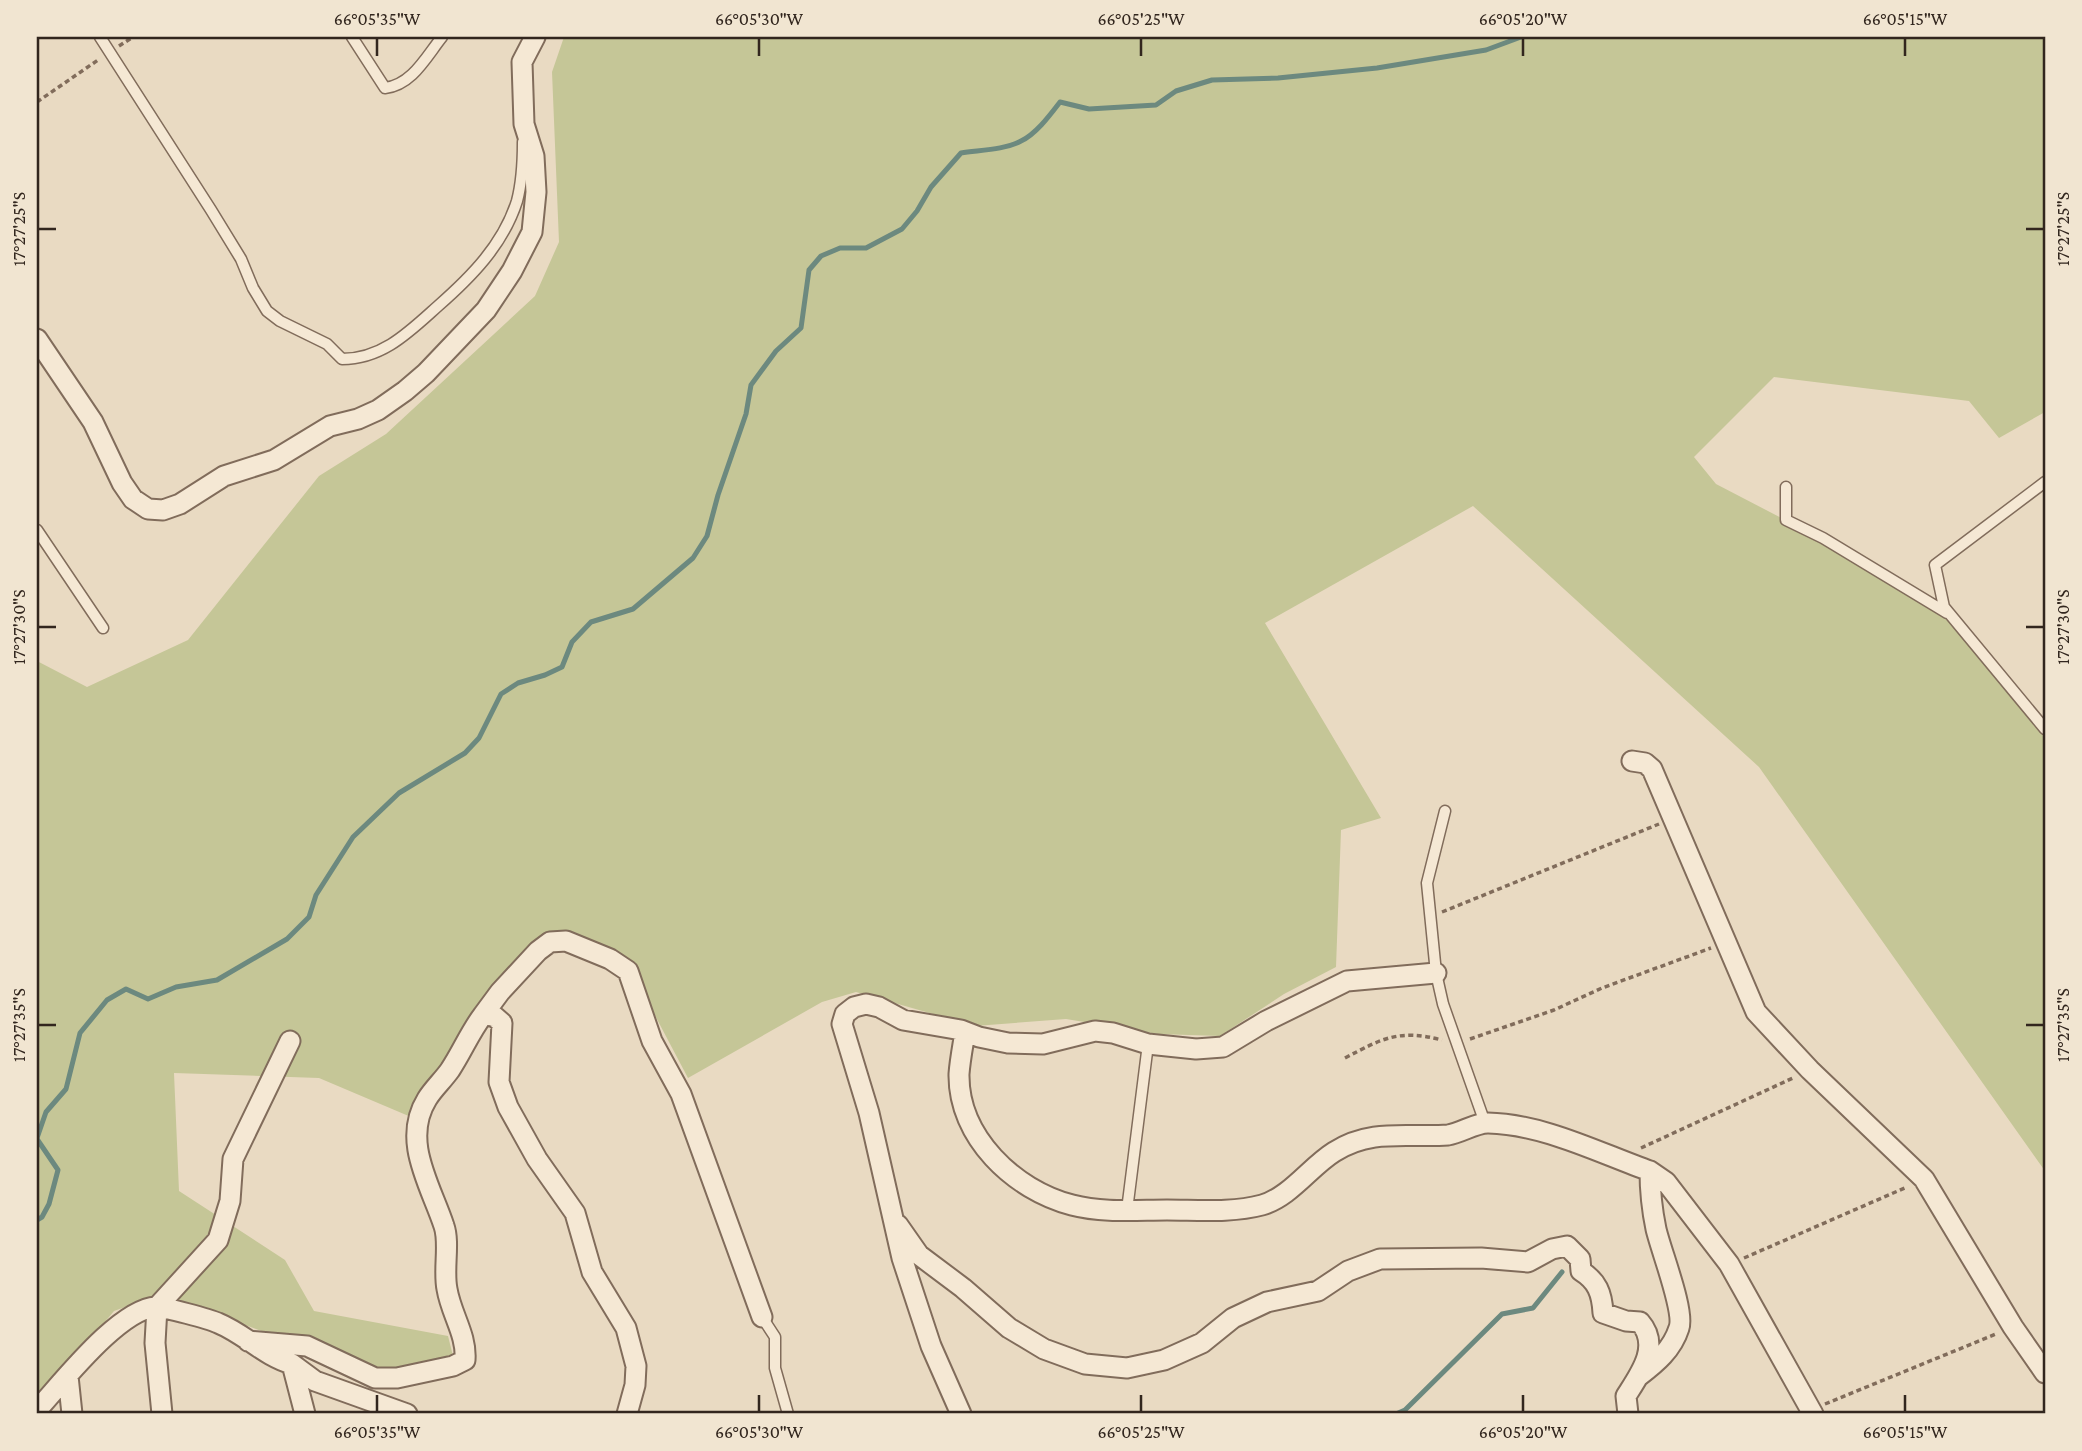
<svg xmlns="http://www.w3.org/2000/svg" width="2082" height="1451" viewBox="0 0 2082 1451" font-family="'Crimson Pro',serif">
<rect width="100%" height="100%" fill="#e9dac2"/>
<path fill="#c5c697" d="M 564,37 L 2045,37 L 2045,412 L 1999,438 L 1969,401 L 1774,377 L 1694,457 L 1716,484 L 1916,588 L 1977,651 L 2045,731 L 2045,1171 L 1759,767 L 1473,506 L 1265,623 L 1381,818 L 1341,830 L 1336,967 L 1284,994 L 1220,1036 L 1158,1034 L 1066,1019 L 975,1026 L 856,992 L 822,1002 L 688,1078 L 631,970 L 547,943 L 475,1009 L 411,1117 L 319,1078 L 174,1073 L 179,1191 L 285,1260 L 314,1311 L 448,1336 L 453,1356 L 391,1373 L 302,1346 L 161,1294 L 114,1311 L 37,1403 L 37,661 L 87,687 L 188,640 L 319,476 L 386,434 L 535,296 L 559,242 L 552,72 Z"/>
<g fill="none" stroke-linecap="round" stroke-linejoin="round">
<path stroke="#6c897f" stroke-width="5" d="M 37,1138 L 46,1112 L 66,1089 L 80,1033 L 107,1000 L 126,989 L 148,999 L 176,987 L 217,980 L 287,939 L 309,917 L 316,895 L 353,837 L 399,793 L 465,753 L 479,738 L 501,694 L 518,683 L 545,675 L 562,667 L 572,642 L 591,622 L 633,609 L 693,558 L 707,536 L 718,495 L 746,414 L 751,385 L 776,351 L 801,328 L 809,270 L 821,256 L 840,248 L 866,248 L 902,229 L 917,211 L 931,187 L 961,153 C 980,150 1004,150 1021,141 C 1036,134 1050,115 1060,102 L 1089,109 L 1156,105 L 1176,91 L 1212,80 L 1278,78 L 1377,68 L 1486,50 L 1521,37
M 37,1139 L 58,1170 L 49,1204 L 42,1217 L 37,1220
M 1396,1414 L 1405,1410 L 1502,1314 L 1533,1308 L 1562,1272"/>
<defs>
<path id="lane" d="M 100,37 L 211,210 L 241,259 L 253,288 L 267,311 L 280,321 L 327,344 L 342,359 C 383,359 410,331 438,306 C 471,277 503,245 517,201 C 522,182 523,162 523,142
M 352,37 L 385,88 C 412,85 426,57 442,37
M 2045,482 L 1935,565 L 1944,607 L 2045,729
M 1786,487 L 1786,520 L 1823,538 L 1947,613
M 37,530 L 103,628
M 1445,811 L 1427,883 L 1436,973 L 1443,1004 L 1485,1123
M 1127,1210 L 1148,1044
M 762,1317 L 775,1337 L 775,1368 L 788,1414"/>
<path id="street" d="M 37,339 L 93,422 L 122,483 L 133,499 L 148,509 L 163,510 L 180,504 L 224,476 L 274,460 L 330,426 L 358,419 L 378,410 L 405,391 L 426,373 L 486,310 L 512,271 L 532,232 L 536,192 L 534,156 L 524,124 L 522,62 L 535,37
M 1632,761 L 1645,763 L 1652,769 L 1756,1012 L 1810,1070 L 1924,1179 L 2013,1327 L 2045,1373
M 483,1015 L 500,992 L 538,951 L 550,942 L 566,941 L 610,959 L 628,971 L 652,1041 L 681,1094 L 762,1317
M 965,1032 C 963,1045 960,1060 959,1074 C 958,1137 1014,1190 1072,1205 C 1103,1213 1136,1210 1167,1210 C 1198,1210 1232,1213 1262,1205 C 1290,1197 1310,1167 1334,1152 C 1371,1128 1408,1138 1448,1135 C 1461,1133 1475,1123 1488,1123 C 1543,1124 1599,1153 1650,1171 L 1666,1182 L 1729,1264 L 1813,1414
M 898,1225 L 919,1255 L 963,1288 L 1009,1328 L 1044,1349 L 1085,1364 L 1127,1368 L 1164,1360 L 1202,1343 L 1233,1318 L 1267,1302 L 1318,1291 L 1348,1271 L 1380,1259 L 1481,1258 L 1528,1262 L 1552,1249 L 1567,1246 L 1580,1259 L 1581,1271 C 1597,1281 1602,1293 1603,1313 L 1626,1321 L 1640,1322 C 1661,1346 1640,1374 1626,1396 L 1628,1414
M 248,1341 L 307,1346 L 375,1378 L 397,1378 L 453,1366 L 465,1360 C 467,1335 451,1314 447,1289 C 443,1270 450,1243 444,1226 C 431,1186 401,1141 427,1099 C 433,1089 443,1080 450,1070 C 462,1052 470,1032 483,1015 L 494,1016 L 502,1023 L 499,1082 L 508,1107 L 537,1159 L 575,1213 L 592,1272 L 626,1328 L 636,1366 L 635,1385 L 627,1414
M 292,1364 L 315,1381 L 407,1414
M 68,1376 L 72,1414
M 1639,1376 C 1656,1363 1672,1350 1679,1328 C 1685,1311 1661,1251 1656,1229 C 1652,1210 1650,1191 1650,1171
M 37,1410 C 62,1383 119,1309 156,1307 C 165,1307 209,1319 218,1323 C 245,1334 264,1356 292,1364 L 305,1414
M 162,1414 L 155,1343 L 157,1307 L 218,1240 L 230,1201 L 233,1159 L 290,1041
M 961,1414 L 931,1346 L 902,1258 L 869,1113 L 842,1024 L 845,1014 L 854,1007 L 866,1004 L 879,1007 L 903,1020 L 961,1030 L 979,1037 L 1008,1043 L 1043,1044 L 1095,1031 L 1113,1033 L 1148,1044 L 1196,1049 L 1223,1047 L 1266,1021 L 1347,981 L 1436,973"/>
</defs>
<use href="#lane" stroke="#816c5b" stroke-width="13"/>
<use href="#street" stroke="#816c5b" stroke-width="23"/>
<path stroke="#816c5b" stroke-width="3.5" stroke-dasharray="5 3.5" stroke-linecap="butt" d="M 119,46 L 133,37
M 37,102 L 98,60
M 1442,912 L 1659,824
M 1470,1039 L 1554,1010 L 1602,988 L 1711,948
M 1345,1058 C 1383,1038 1399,1029 1442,1040
M 1641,1148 L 1793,1078
M 1744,1258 L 1907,1187
M 1825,1404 L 1996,1334"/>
<use href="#lane" stroke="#f5e8d4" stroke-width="10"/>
<use href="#street" stroke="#f5e8d4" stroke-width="19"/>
</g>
<path fill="none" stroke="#32261e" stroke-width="2.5" d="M 377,38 L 377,56M 759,38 L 759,56M 1141,38 L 1141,56M 1523,38 L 1523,56M 1905,38 L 1905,56M 38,229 L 56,229M 2026,229 L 2044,229M 38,627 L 56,627M 2026,627 L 2044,627M 38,1025 L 56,1025M 2026,1025 L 2044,1025M 377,1395 L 377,1412M 759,1395 L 759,1412M 1141,1395 L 1141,1412M 1523,1395 L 1523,1412M 1905,1395 L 1905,1412"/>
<rect width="2082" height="1451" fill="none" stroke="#f1e5d1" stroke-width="77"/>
<rect x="38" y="38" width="2006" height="1374" fill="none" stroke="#32261e" stroke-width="2.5"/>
<g font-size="18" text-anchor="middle" fill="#32261e">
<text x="377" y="25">66°05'35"W</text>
<text x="759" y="25">66°05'30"W</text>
<text x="1141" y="25">66°05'25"W</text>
<text x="1523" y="25">66°05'20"W</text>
<text x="1905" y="25">66°05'15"W</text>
<text transform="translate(19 229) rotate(-90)" y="6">17°27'25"S</text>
<text transform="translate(2063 229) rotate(-90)" y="6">17°27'25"S</text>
<text transform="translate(19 627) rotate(-90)" y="6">17°27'30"S</text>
<text transform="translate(2063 627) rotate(-90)" y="6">17°27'30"S</text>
<text transform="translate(19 1025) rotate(-90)" y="6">17°27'35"S</text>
<text transform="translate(2063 1025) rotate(-90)" y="6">17°27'35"S</text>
<text x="377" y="1438">66°05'35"W</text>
<text x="759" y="1438">66°05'30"W</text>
<text x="1141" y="1438">66°05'25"W</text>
<text x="1523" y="1438">66°05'20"W</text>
<text x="1905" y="1438">66°05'15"W</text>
</g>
</svg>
